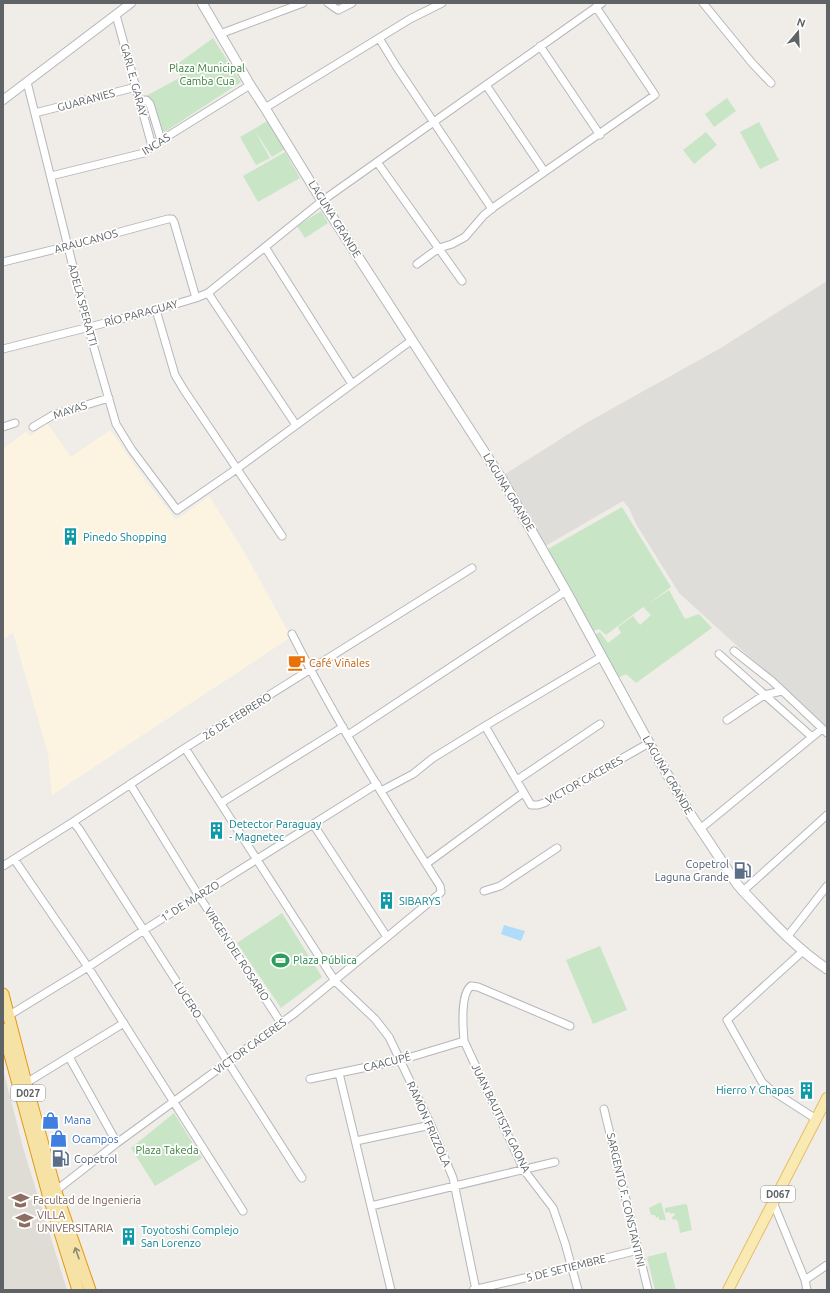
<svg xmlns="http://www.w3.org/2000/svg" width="830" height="1293" viewBox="0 0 830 1293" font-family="Ubuntu,sans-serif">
<rect width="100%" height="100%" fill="#f0ede8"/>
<path fill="#fcf4e1" d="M 47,423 L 71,457 L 110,430 L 143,477 L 176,520 L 209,496 L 246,555 L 291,637 L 52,795 L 48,753 L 13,633 L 3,639 L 3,449 L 26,432 L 30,436 Z"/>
<path fill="#dfddda" d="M 827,281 L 827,728 L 679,593 L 636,524 L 629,508 L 623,501 L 542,548 L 502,476 L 586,423 L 719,349 Z"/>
<path fill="#dfdcd6" d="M 3,1069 L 24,1151 L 67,1290 L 3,1290 Z"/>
<path fill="#c8e5c6" d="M 213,38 L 241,82 L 160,135 L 144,97 L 181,77 L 176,65 Z
M 727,98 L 736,111 L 714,127 L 705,114 Z
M 267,121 L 285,149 L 272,157 L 254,129 Z
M 759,122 L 779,160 L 760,169 L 740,132 Z
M 254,129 L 270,158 L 256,165 L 240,137 Z
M 706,132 L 717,145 L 694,164 L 683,150 Z
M 285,152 L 300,178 L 258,202 L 243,176 Z
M 321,211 L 328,223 L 305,238 L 297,226 Z
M 622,507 L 671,587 L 647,605 L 669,590 L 685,619 L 699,614 L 712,628 L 636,683 L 626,674 L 620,677 L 613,672 L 593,636 L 600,632 L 608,643 L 621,633 L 618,627 L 633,616 L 640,625 L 651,615 L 643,607 L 606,635 L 599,629 L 591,632 L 548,549 Z
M 282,913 L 322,977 L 281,1008 L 237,943 Z
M 600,946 L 627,1010 L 593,1024 L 566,960 Z
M 174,1113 L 202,1158 L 155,1186 L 131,1148 Z
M 661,1202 L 666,1220 L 659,1220 L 659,1217 L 656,1218 L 655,1215 L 651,1215 L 649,1208 Z
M 685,1204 L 687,1205 L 692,1230 L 680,1233 L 678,1222 L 676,1219 L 673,1220 L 672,1217 L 675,1215 L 674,1213 L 671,1214 L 669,1212 L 665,1213 L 665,1208 Z
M 666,1252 L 676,1290 L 655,1290 L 647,1257 Z"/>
<path fill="#afdcf8" d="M 504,925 L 525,931 L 521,941 L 501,934 Z"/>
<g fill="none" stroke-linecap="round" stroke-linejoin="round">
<defs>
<path id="minor" d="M 328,3 L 338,10 L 352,3
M 703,3 L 752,63 L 771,83
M 116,15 L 152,146
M 220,34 L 303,3
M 379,38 L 396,66 L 492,209
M 540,46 L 600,135
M 27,82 L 88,327 L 116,424 L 132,450 L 177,510 L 238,468 L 412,340
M 486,85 L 542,168
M 140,101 L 146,100 L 150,104 L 161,140
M 265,108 L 410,19 L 442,3
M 35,113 L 136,87
M 377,162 L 462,281
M 51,176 L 144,153 L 152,146 L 250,85
M 265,247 L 352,384
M 3,262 L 68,246 L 168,219 L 172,219 L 174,222 L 196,298
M 417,264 L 439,248 L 452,244 L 465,237 L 484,215 L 494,207 L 655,95 L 596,7
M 208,293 L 296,425
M 156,310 L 175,375 L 184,390 L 282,536
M 3,349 L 156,310 L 196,298 L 208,293 L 322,201 L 377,162 L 602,3
M 3,427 L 15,423
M 33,427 L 53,415 L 109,398
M 734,651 L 772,681 L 827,733
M 719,654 L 812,737
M 727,720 L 764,695 L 782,691
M 485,726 L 531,805 L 538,805 L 544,803 L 649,743
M 348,735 L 566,591
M 185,748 L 335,981 L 375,1019 L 389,1037 L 431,1125 L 453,1178 L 476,1290
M 517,780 L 600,724
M 130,784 L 199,896 L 281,1023
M 381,791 L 413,774 L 433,758 L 485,726 L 601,657
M 221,803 L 343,727
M 73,822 L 79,829 L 302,1178
M 313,824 L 387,937
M 700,829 L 822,729
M 14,859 L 88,967 L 243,1211
M 426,864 L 523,793
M 3,866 L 73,822 L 185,748 L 472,568
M 484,891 L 500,886 L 557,848
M 743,891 L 827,815
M 787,937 L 827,886
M 803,951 L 727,1020 L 762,1082 L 771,1090 L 816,1119
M 3,1017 L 8,1016 L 88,967 L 144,930 L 377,784
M 570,1026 L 478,987 L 471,986 C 460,994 463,1029 464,1041 L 524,1170 L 553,1208 L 565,1243 L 578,1290
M 69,1057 L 117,1143
M 339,1073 L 391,1290
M 310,1079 L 401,1060 L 464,1041
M 26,1083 L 124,1023
M 604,1109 L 648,1290
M 356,1141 L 431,1125
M 54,1192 L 117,1143 L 295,1013 L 438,895 L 441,892 L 440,886 C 388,804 336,721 292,634
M 773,1202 L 805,1280 L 807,1290
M 371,1206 L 555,1162
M 805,1280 L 827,1265
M 473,1290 L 571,1267 L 638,1250"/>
<path id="tertiary" d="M 3,100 L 131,3"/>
<path id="secondary" d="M 202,3 L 250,85 L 265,108 L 322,201 L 503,481 L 566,591 L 649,743 L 691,815 L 737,884 L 743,891 C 771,920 793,946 827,969"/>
<path id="primary" d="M 728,1290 L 827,1098"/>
<path id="trunk" d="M 3,994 L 26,1083 L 56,1192 L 90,1290
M 3,1029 L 48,1194 L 78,1290"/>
</defs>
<use href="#minor" stroke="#b4b7bb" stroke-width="9"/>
<use href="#tertiary" stroke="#b4b7bb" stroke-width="10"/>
<use href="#secondary" stroke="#b4b7bb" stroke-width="11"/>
<use href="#primary" stroke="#e7be6a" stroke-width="12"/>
<use href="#trunk" stroke="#e49913" stroke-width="13"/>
<use href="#minor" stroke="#fff" stroke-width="7"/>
<use href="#tertiary" stroke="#fff" stroke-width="8"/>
<use href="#secondary" stroke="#fff" stroke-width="9"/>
<use href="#primary" stroke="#f9eab3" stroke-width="10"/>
<use href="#trunk" stroke="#f7e2a6" stroke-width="11"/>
</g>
<defs><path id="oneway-shaft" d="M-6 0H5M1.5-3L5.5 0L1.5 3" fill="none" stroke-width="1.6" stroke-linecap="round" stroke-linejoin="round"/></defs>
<use stroke="#8d8979" href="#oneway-shaft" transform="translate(77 1253) rotate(-109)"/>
<defs>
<symbol id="building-bare" viewBox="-9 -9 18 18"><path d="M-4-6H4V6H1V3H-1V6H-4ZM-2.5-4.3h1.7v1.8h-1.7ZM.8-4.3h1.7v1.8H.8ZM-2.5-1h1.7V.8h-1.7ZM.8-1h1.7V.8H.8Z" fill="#0f9aa8" stroke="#fff" stroke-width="2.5" paint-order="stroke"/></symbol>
<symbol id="cafe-bare" viewBox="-9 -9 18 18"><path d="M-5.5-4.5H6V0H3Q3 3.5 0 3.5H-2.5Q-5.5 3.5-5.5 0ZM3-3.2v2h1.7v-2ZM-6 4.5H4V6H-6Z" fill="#e8710a" stroke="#fff" stroke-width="2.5" paint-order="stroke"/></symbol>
<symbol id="fuel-bare" viewBox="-9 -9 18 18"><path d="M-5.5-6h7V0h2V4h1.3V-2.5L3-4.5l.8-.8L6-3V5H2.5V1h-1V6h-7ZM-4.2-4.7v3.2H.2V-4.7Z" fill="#5c6f8a" stroke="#fff" stroke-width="2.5" paint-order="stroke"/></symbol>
<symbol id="stadium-bare" viewBox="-9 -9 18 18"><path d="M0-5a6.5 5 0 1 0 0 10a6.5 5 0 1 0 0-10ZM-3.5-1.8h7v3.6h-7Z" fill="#2e9e5b" stroke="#fff" stroke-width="2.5" paint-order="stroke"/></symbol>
<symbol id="shop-bare" viewBox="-9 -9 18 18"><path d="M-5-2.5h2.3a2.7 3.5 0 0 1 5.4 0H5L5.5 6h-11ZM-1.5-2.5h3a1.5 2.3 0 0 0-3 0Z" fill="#3f7fe0" stroke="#fff" stroke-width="2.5" paint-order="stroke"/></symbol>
<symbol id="university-bare" viewBox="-9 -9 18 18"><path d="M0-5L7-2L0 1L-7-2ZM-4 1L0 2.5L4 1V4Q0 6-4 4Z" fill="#8d6e63" stroke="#fff" stroke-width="2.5" paint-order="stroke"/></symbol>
</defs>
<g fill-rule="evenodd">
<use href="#building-bare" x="58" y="524" width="25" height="25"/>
<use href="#cafe-bare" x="284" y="650" width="25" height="25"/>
<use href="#building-bare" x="204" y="818" width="25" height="25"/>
<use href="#fuel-bare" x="730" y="858" width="25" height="25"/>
<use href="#building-bare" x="374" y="888" width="25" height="25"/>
<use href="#stadium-bare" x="268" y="948" width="25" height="25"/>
<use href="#building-bare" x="794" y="1078" width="25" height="25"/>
<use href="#shop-bare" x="38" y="1108" width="25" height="25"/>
<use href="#shop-bare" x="46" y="1126" width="25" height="25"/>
<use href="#fuel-bare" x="48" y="1146" width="25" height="25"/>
<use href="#university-bare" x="8" y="1188" width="25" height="25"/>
<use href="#university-bare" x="12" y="1208" width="25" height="25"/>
<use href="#building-bare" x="116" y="1224" width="25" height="25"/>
</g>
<g text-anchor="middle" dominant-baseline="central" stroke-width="3.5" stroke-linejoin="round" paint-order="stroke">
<g fill="#fff" stroke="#8f9294" stroke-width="1">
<rect x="11" y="1085" width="34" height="16" rx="3"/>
<rect x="761" y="1186" width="34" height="16" rx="3"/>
</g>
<g font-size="10" font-weight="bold" fill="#5f6366">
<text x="28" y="1093">D027</text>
<text x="778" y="1194">D067</text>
</g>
<g font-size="11" fill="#3c803c" stroke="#fff">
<text x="207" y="68">Plaza Municipal<tspan x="207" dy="13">Camba Cua</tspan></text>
<text x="167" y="1150">Plaza Takeda</text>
</g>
<g font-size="11" fill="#5f6366" stroke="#fff">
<text transform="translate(134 80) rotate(75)">GARL E. GARAY</text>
<text transform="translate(86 100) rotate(-15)">GUARANIES</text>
<text transform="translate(156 144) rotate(-32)">INCAS</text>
<text transform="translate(335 219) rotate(58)">LAGUNA GRANDE</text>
<text transform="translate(86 241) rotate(-15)">ARAUCANOS</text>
<text transform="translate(83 305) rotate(75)">ADELA SPERATTI</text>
<text transform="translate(141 313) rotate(-15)">RÍO PARAGUAY</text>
<text transform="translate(70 410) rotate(-18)">MAYAS</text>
<text transform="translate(509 492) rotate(59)">LAGUNA GRANDE</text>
<text transform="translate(237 716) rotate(-32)">26 DE FEBRERO</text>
<text transform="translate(668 775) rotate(60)">LAGUNA GRANDE</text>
<text transform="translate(584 780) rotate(-29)">VICTOR CACERES</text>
<text transform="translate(190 901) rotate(-32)">1° DE MARZO</text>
<text transform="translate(237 954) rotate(57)">VIRGEN DEL ROSARIO</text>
<text transform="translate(188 1000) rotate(57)">LUCERO</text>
<text transform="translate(250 1046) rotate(-36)">VICTOR CACERES</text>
<text transform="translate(387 1062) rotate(-14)">CAACUPÉ</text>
<text transform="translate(501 1118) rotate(64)">JUAN BAUTISTA GAONA</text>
<text transform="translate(429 1124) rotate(66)">RAMON FRIZZOLA</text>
<text transform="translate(626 1200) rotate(77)">SARGENTO F. CONSTANTINI</text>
<text transform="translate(566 1268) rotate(-14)">5 DE SETIEMBRE</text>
</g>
<g font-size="11" fill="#0d838f" stroke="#fff" text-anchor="start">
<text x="83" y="537">Pinedo Shopping</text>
<text x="229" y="824">Detector Paraguay<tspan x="229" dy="13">- Magnetec</tspan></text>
<text x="399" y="901">SIBARYS</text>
<text x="794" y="1090" text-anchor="end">Hierro Y Chapas</text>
<text x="141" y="1230">Toyotoshi Complejo<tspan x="141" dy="13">San Lorenzo</tspan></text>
</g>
<g font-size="11" fill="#c56008" stroke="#fff" text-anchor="start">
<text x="309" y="663">Café Viñales</text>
</g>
<g font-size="11" fill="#4e5e75" stroke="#fff" text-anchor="end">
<text x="729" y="864">Copetrol<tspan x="729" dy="13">Laguna Grande</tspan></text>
<text x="74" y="1159" text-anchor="start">Copetrol</text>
</g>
<g font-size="11" fill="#27864d" stroke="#fff" text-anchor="start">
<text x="293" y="960">Plaza Pública</text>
</g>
<g font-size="11" fill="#366cbe" stroke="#fff" text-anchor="start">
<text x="64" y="1120">Mana</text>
<text x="72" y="1139">Ocampos</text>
</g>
<g font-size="11" fill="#785e54" stroke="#fff" text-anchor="start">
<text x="33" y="1200">Facultad de Ingenieria</text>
<text x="37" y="1215">VILLA<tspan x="37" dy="13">UNIVERSITARIA</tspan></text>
</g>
</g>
<rect width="830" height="1293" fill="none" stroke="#5f6366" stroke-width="8"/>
<g transform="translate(798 32) rotate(19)" stroke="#ffffff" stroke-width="3" paint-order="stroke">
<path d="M0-3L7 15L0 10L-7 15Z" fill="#5f6366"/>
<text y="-6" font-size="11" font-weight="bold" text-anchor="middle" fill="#5f6366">N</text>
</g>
</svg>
